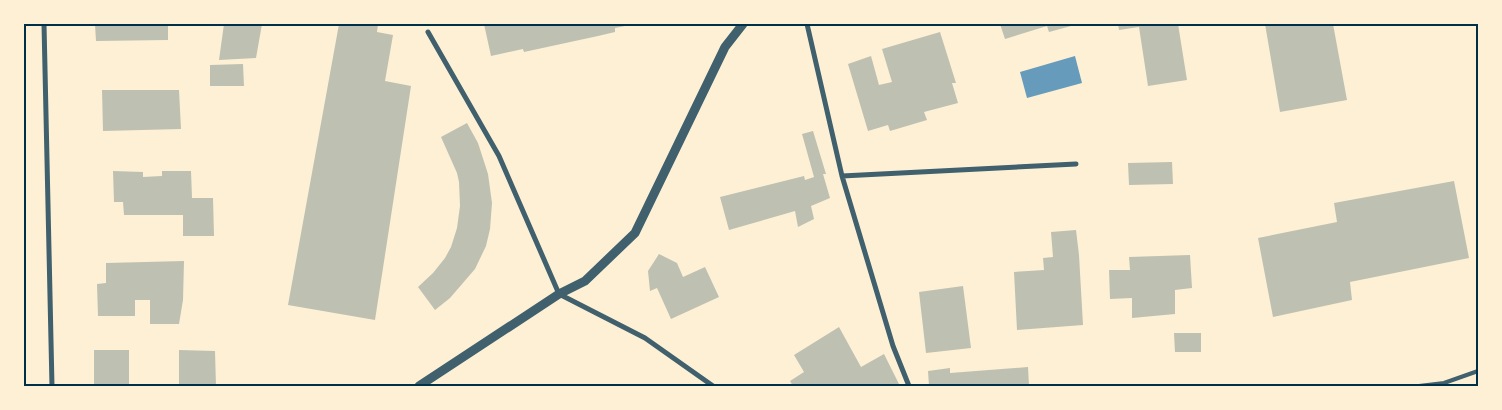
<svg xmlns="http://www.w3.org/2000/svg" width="1502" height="410" viewBox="0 0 1502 410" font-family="Signika,sans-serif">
<rect width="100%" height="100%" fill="#fdf0d5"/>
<path fill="#669bbc" d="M 1075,56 L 1082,83 L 1027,98 L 1020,72 Z"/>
<path fill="#bec0b2" d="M 95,24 L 168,24 L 168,40 L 96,41 Z
M 224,24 L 262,24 L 256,58 L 219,60 Z
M 339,24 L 378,24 L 377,32 L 393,35 L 385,81 L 411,86 L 375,320 L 288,305 Z
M 484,24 L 630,24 L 630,25 L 615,28 L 615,32 L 598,36 L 524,52 L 523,49 L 491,56 Z
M 1000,24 L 1070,24 L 1071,26 L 1049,32 L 1047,26 L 1005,39 Z
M 1118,24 L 1178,24 L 1187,80 L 1148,86 L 1139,27 L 1119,30 Z
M 1265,24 L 1333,24 L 1347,100 L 1280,112 Z
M 940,32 L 956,83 L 952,83 L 958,103 L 924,112 L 927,120 L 890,131 L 888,125 L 868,131 L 848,64 L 871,56 L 879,85 L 892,82 L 882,49 Z
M 243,64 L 244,86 L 210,86 L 210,65 Z
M 102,90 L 179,90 L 181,129 L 103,131 Z
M 467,123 L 478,143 L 488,174 L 492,203 L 490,229 L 486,246 L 475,269 L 450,298 L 435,310 L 418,287 L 433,273 L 445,258 L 451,247 L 457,228 L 460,206 L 459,182 L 457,173 L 441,137 Z
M 813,131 L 826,174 L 823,174 L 830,198 L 811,206 L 814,219 L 798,227 L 795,211 L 729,230 L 720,197 L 804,176 L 805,180 L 814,177 L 802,134 Z
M 1172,162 L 1173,184 L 1129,185 L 1128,163 Z
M 113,171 L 143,172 L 143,177 L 162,176 L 162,171 L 191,171 L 192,198 L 213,198 L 214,236 L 183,236 L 183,215 L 124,215 L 123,202 L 114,202 Z
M 1454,181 L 1469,258 L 1350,282 L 1352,300 L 1273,317 L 1258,238 L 1337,222 L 1334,203 Z
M 1076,230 L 1079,255 L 1083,325 L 1017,330 L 1014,272 L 1044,270 L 1043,258 L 1053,257 L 1051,232 Z
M 659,254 L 677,263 L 683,277 L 705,267 L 719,297 L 671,319 L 657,288 L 650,291 L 648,271 Z
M 1190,255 L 1192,288 L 1175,290 L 1175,314 L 1132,318 L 1132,298 L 1110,299 L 1109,270 L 1130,270 L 1129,257 Z
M 184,261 L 183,300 L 179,324 L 150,324 L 150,300 L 135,300 L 135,316 L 98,316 L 97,284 L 106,283 L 106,263 Z
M 963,286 L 971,348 L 926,353 L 919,292 Z
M 839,327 L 861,367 L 884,354 L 900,386 L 793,386 L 790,381 L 804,372 L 794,355 Z
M 1174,333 L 1201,333 L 1201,352 L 1175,352 Z
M 94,350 L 129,350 L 129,386 L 94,386 Z
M 179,350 L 215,351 L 216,386 L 179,386 Z
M 1028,367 L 1029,386 L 929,386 L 928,371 L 950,368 L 950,373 Z"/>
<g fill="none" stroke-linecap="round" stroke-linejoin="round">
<path stroke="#3f606c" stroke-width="4" d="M 1419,386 L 1444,383 L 1478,371"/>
<path stroke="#3f606c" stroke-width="5" d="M 44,24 L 52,386
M 807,24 L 842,176 L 893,346 L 909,386
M 428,32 L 499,156 L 559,294 L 645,338 L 713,386
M 842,176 L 1076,164"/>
<path stroke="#3f606c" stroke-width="9" d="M 419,386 L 559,294 L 585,281 L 635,233 L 725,47 L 743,24"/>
</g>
<rect width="1502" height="410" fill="none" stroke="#fdf0d5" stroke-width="50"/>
<rect x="25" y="25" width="1452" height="360" fill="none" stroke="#003049" stroke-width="2"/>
</svg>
